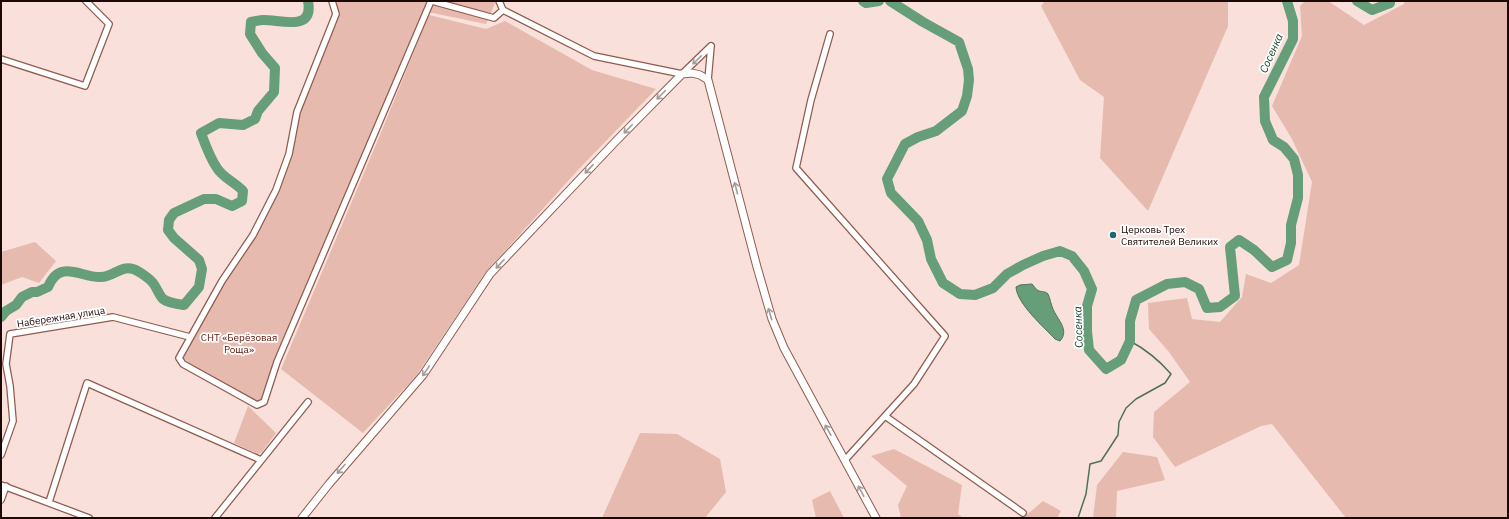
<svg xmlns="http://www.w3.org/2000/svg" width="1509" height="519" viewBox="0 0 1509 519" font-family="'IBM Plex Sans',sans-serif">
<rect width="100%" height="100%" fill="#f9e0da"/>
<path fill="#e6baae" d="M 334,1 L 496,1 L 486,24 L 423,11 L 262,399 L 258,404 L 200,372 L 182,357 L 193,340 L 284,173 L 298,112 L 340,14 Z
M 1045,1 L 1228,1 L 1228,26 L 1148,211 L 1100,158 L 1104,97 L 1080,80 L 1041,6 Z
M 1305,1 L 1328,1 L 1364,25 L 1404,4 L 1404,1 L 1508,1 L 1508,518 L 1346,518 L 1272,424 L 1261,426 L 1175,467 L 1153,437 L 1154,412 L 1190,382 L 1169,352 L 1149,329 L 1148,303 L 1187,298 L 1192,319 L 1220,322 L 1242,297 L 1246,274 L 1271,283 L 1299,265 L 1312,182 L 1292,139 L 1272,106 L 1302,36 L 1300,6 Z
M 429,15 L 486,29 L 505,21 L 592,70 L 656,89 L 578,170 L 485,273 L 416,376 L 363,433 L 281,369 L 380,135 Z
M 35,242 L 56,261 L 39,283 L 22,277 L 1,285 L 1,252 Z
M 248,406 L 276,433 L 262,452 L 258,454 L 234,443 Z
M 640,433 L 677,434 L 720,459 L 726,492 L 705,518 L 602,518 Z
M 894,449 L 962,485 L 958,514 L 963,518 L 901,518 L 898,505 L 907,486 L 871,456 Z
M 1123,452 L 1157,457 L 1165,480 L 1117,491 L 1116,518 L 1093,518 L 1097,485 Z
M 830,491 L 844,518 L 816,518 L 812,500 Z
M 1043,501 L 1061,511 L 1057,518 L 1023,518 Z"/>
<path fill="#659e79" stroke="#4f7156" d="M 1032,284 C 1034,286 1036,290 1039,291 C 1042,292 1045,291 1048,294 C 1050,298 1051,305 1053,309 C 1057,319 1070,330 1060,341 L 1055,339 C 1044,327 1017,304 1016,287 L 1020,285 Z"/>
<g fill="none" stroke-linecap="round" stroke-linejoin="round">
<path stroke="#4f7156" stroke-width="1.5" d="M 1078,518 L 1086,494 L 1090,464 L 1101,461 L 1107,452 L 1118,435 L 1119,422 L 1126,408 L 1136,399 L 1165,383 L 1171,374 C 1158,359 1147,350 1130,341"/>
<path stroke="#659e79" stroke-width="10" d="M 863,1 L 866,3 L 879,1
M 890,1 L 923,22 L 959,42 L 968,69 L 969,80 L 967,96 L 962,111 L 936,131 L 918,137 L 905,144 L 887,179 L 891,193 L 918,221 L 927,240 L 931,259 L 943,283 L 960,294 L 975,295 L 993,288 L 1007,274 L 1023,265 L 1043,256 L 1060,251 L 1072,256 L 1084,271 L 1092,289 L 1087,306 L 1087,331 L 1089,350 L 1106,369 L 1121,360 L 1130,341 L 1130,321 L 1136,300 L 1167,284 L 1185,282 L 1199,289 L 1207,308 L 1220,307 L 1235,296 L 1230,247 L 1239,240 L 1254,250 L 1272,267 L 1287,260 L 1291,243 L 1291,225 L 1298,198 L 1298,175 L 1294,159 L 1284,147 L 1273,140 L 1265,121 L 1264,97 L 1293,39 L 1293,21 L 1287,1
M 1357,1 L 1372,10 L 1390,3 L 1390,1
M 1,317 L 6,311 L 16,305 L 22,297 L 32,292 L 37,292 L 48,287 C 60,258 81,278 101,277 C 113,277 121,265 133,269 C 139,271 150,279 153,283 C 157,288 159,295 163,299 C 168,303 177,304 184,305 L 199,287 L 202,269 L 199,260 L 174,238 L 168,230 L 169,220 L 174,213 L 204,199 L 216,199 L 232,206 L 242,201 L 243,191 C 235,182 223,178 217,168 C 210,158 205,144 201,133 L 219,123 L 243,125 L 255,119 L 258,111 L 274,92 L 275,68 L 262,53 L 250,34 L 251,22 C 256,21 260,20 264,20 C 281,20 314,32 308,1"/>
<defs>
<path id="street" d="M 332,1 L 336,14 L 297,112 L 289,154 L 276,190 L 253,235 L 222,281 L 179,358 L 183,364 L 257,405 L 264,402 L 277,362 L 431,1
M 432,1 L 494,18 L 503,10 L 594,56 L 682,74 L 711,46
M 499,1 L 503,10
M 830,34 L 811,100 L 796,168 L 945,336 L 914,384 L 845,460
M 1,59 L 85,86 L 109,24 L 86,1
M 708,80 L 711,46
M 885,416 L 1023,513
M 1,455 L 13,421 L 10,386 L 6,364 L 10,334 L 113,317 L 190,337
M 1,485 L 89,518
M 1,500 L 6,486
M 49,502 L 87,383 L 261,460
M 215,518 L 308,402"/>
<path id="secondary" d="M 302,518 L 329,484 L 423,375 L 490,274 L 616,141 L 682,74 L 692,73 L 700,75 L 708,80 L 757,267 L 772,319 L 784,348 L 876,518"/>
</defs>
<use href="#street" stroke="#905b4e" stroke-width="8"/>
<use href="#secondary" stroke="#905b4e" stroke-width="9"/>
<use href="#street" stroke="#fff" stroke-width="5.5"/>
<use href="#secondary" stroke="#fff" stroke-width="7"/>
</g>
<defs><path id="oneway-shaft" d="M-6 0H5M1.5-3L5.5 0L1.5 3" fill="none" stroke-width="1.6" stroke-linecap="round" stroke-linejoin="round"/></defs>
<g stroke="#a49c9b">
<use href="#oneway-shaft" transform="translate(697 60) rotate(136)"/>
<use href="#oneway-shaft" transform="translate(661 95) rotate(135)"/>
<use href="#oneway-shaft" transform="translate(628 129) rotate(134)"/>
<use href="#oneway-shaft" transform="translate(589 169) rotate(133)"/>
<use href="#oneway-shaft" transform="translate(736 188) rotate(-105)"/>
<use href="#oneway-shaft" transform="translate(500 264) rotate(133)"/>
<use href="#oneway-shaft" transform="translate(770 314) rotate(-107)"/>
<use href="#oneway-shaft" transform="translate(426 371) rotate(124)"/>
<use href="#oneway-shaft" transform="translate(828 430) rotate(-119)"/>
<use href="#oneway-shaft" transform="translate(341 469) rotate(131)"/>
<use href="#oneway-shaft" transform="translate(861 491) rotate(-118)"/>
</g>
<circle fill="#1f6675" stroke="#fff" stroke-width="1.5" cx="1113" cy="235" r="4"/>
<g text-anchor="middle" dominant-baseline="central" stroke-width="3.5" stroke-linejoin="round" paint-order="stroke">
<g font-size="10" fill="#1c0805" stroke="#fff" text-anchor="start">
<text x="1121" y="229">Церковь Трех<tspan x="1121" dy="12">Святителей Великих</tspan></text>
</g>
<g font-size="10" fill="#1c0805" stroke="#fff">
<text transform="translate(61 317) rotate(-9)">Набережная улица</text>
</g>
<g font-size="10" fill="#5d1100" stroke="#fff">
<text x="239" y="337">СНТ «Берёзовая<tspan x="239" dy="12">Роща»</tspan></text>
</g>
<g font-size="11" font-style="italic" fill="#18452b" stroke="#fff">
<text transform="translate(1271 53) rotate(-66)">Сосенка</text>
<text transform="translate(1078 327) rotate(-92)">Сосенка</text>
</g>
</g>
<rect width="1509" height="519" fill="none" stroke="#1c0805" stroke-width="4"/>
</svg>
